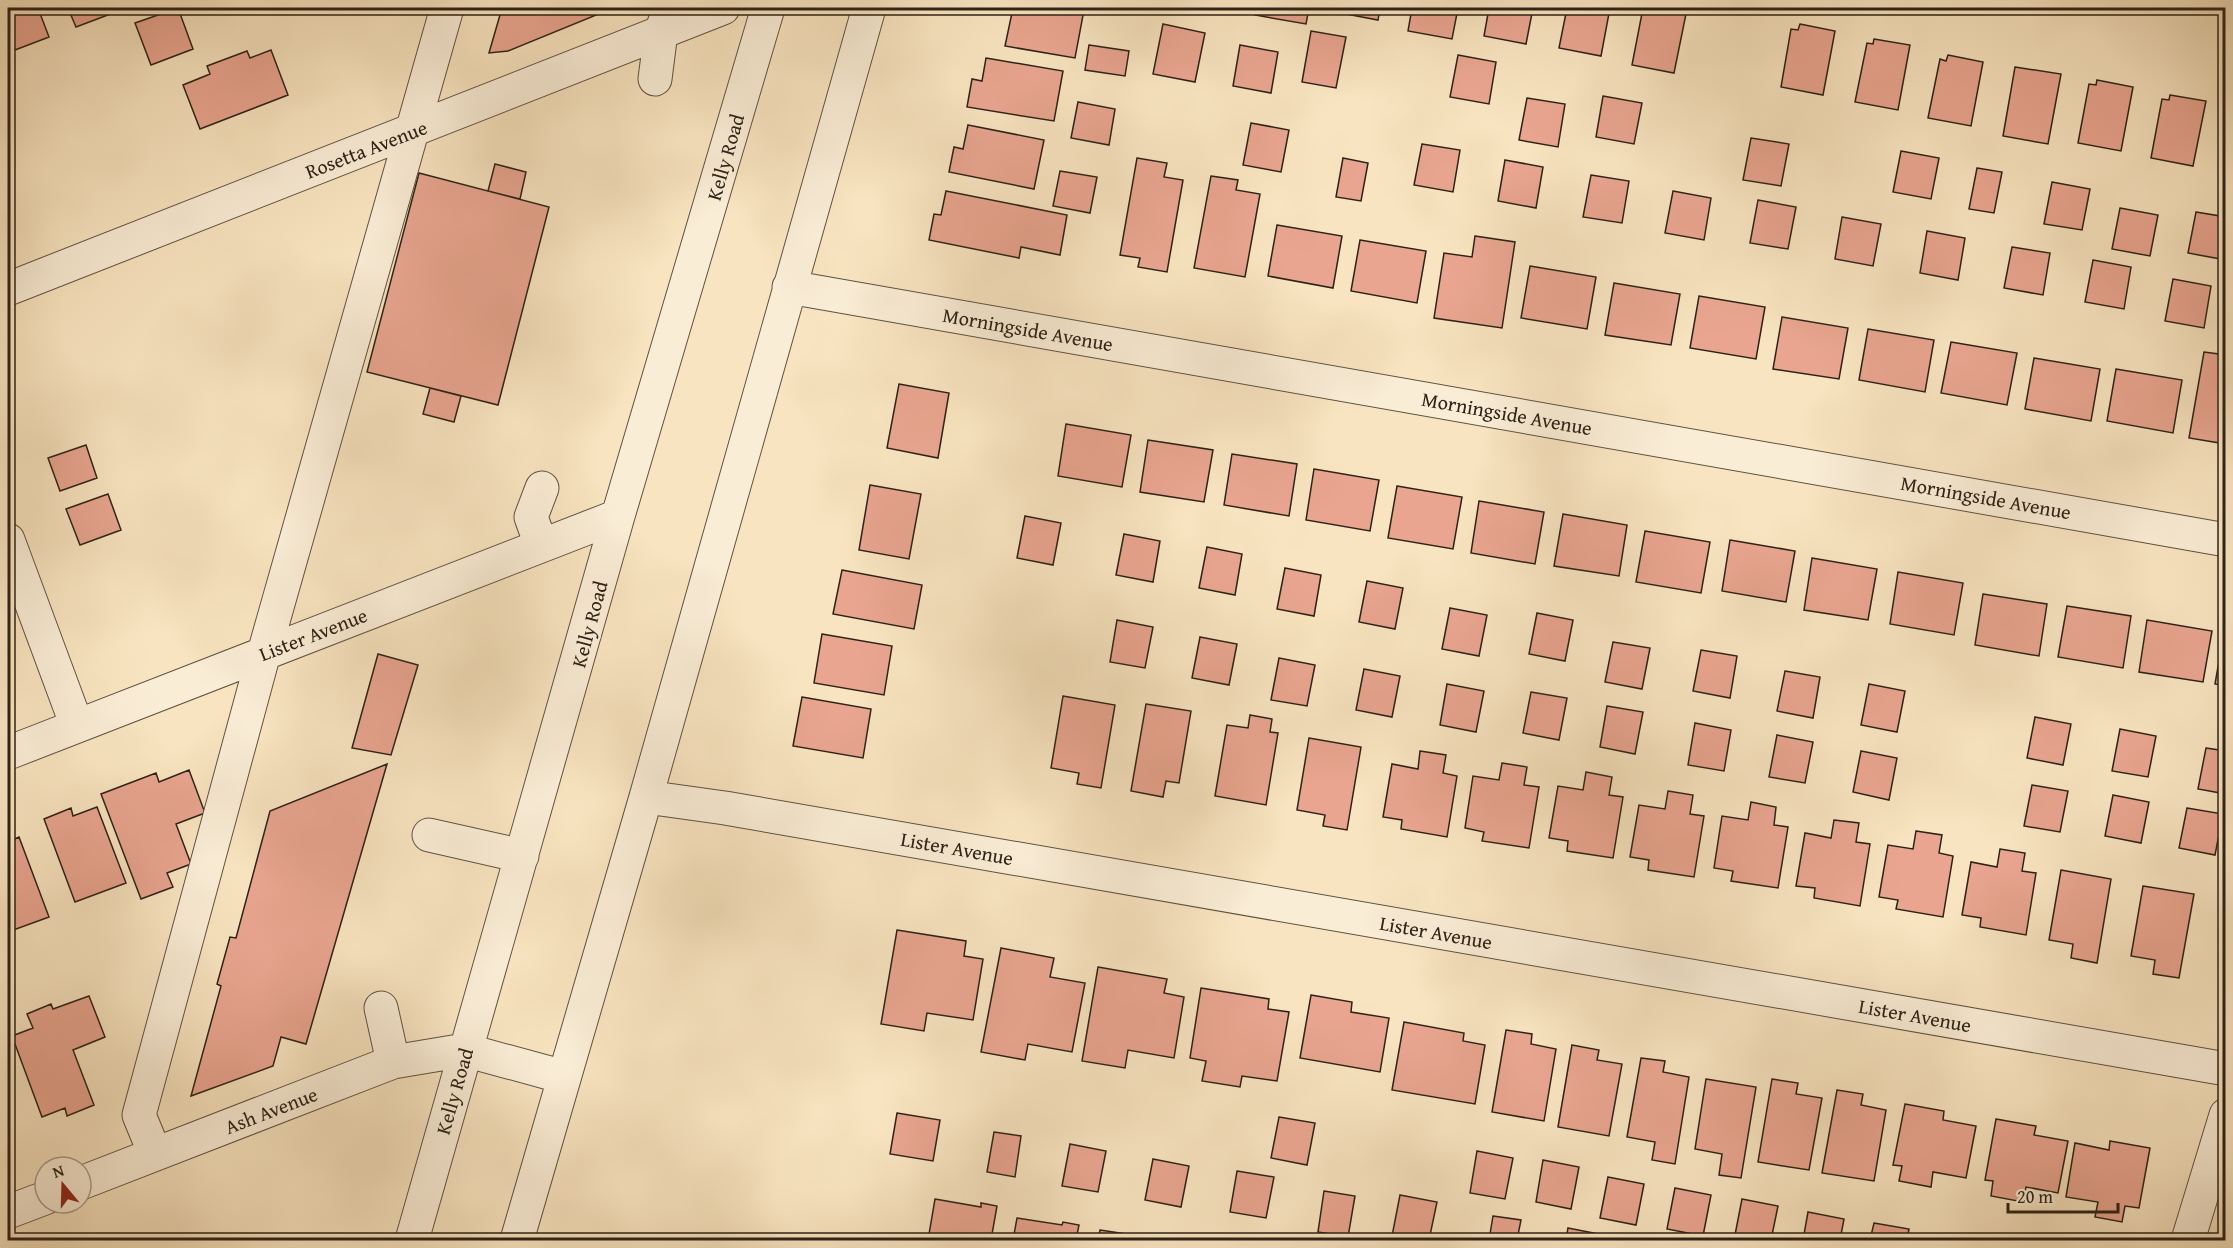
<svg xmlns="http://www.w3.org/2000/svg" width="2233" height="1248" viewBox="0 0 2233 1248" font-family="'Gentium Book Plus',serif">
<rect width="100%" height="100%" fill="#f8e4c0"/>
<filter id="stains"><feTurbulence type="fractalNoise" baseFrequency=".00333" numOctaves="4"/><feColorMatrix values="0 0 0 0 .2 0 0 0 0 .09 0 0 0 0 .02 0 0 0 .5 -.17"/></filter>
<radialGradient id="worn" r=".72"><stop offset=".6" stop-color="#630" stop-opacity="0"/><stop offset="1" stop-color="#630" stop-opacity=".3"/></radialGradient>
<path fill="#e9a590" stroke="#2c2217" stroke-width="1.5" d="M 15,8 L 38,8 L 49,37 L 15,50 L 8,30 L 8,10 Z
M 68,8 L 111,8 L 113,13 L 76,27 Z
M 178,8 L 193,49 L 151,65 L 135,23 Z
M 502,8 L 607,8 L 606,11 L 508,51 L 489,53 Z
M 1013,8 L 1084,10 L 1075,58 L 1005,46 Z
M 1215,8 L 1241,8 L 1240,12 Z
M 1257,8 L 1309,8 L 1306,24 L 1255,15 Z
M 1336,8 L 1380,8 L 1378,20 L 1335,12 Z
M 1412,8 L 1458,8 L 1452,39 L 1408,31 Z
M 1489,8 L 1533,8 L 1526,44 L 1484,36 Z
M 1567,8 L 1610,8 L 1601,56 L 1559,48 Z
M 1643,8 L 1687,9 L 1674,73 L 1632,65 Z
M 1163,24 L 1205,33 L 1195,82 L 1153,74 Z
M 1800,24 L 1835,31 L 1823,95 L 1781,87 L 1791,29 L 1798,30 Z
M 1311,31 L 1346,37 L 1336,88 L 1302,82 Z
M 1874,39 L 1910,45 L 1898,110 L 1855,102 L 1867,43 L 1873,44 Z
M 1089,45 L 1129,51 L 1125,76 L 1085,70 Z
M 1240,45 L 1278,52 L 1271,93 L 1233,86 Z
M 271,50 L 288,95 L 200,129 L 183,85 L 210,74 L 207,66 L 247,51 L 250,58 Z
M 1458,55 L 1496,62 L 1489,104 L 1450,97 Z
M 1948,55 L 1983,62 L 1971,126 L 1928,118 L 1940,59 L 1946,61 Z
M 986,58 L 1063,71 L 1054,121 L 967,107 L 972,79 L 982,81 Z
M 2015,67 L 2061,74 L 2048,144 L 2003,136 Z
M 2097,80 L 2133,87 L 2121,151 L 2078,143 L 2089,84 L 2096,85 Z
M 2170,95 L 2206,101 L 2193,166 L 2151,158 L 2162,99 L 2169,100 Z
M 1603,96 L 1642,103 L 1634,144 L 1596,137 Z
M 1527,98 L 1565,104 L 1558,147 L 1519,140 Z
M 1078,102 L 1115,109 L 1109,145 L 1071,138 Z
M 1251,123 L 1289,130 L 1281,172 L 1243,165 Z
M 968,125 L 1044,140 L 1034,189 L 949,172 L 954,147 L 963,149 Z
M 1751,138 L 1789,144 L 1781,186 L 1743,180 Z
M 1422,144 L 1460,150 L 1453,192 L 1414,185 Z
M 1901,151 L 1939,158 L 1931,199 L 1893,192 Z
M 1137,158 L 1167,163 L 1164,177 L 1183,180 L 1167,272 L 1138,267 L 1140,258 L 1120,255 Z
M 1343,158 L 1368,163 L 1361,201 L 1336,197 Z
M 1505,160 L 1543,167 L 1536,208 L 1498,201 Z
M 495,164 L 526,172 L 520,199 L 488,191 Z
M 1977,168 L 2002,172 L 1994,213 L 1969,209 Z
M 1060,171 L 1097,177 L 1090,213 L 1053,206 Z
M 419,173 L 549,207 L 498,405 L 367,372 Z
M 1591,175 L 1629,181 L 1622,223 L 1583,217 Z
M 1211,176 L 1238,180 L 1236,190 L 1260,194 L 1245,277 L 1194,268 Z
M 2052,182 L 2090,189 L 2082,230 L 2044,224 Z
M 946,191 L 1067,215 L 1060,255 L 1021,247 L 1019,258 L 929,240 L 934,214 L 941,215 Z
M 1673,191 L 1711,198 L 1704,240 L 1665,233 Z
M 1758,200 L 1796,207 L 1788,249 L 1750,243 Z
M 2120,208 L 2158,215 L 2150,256 L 2112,249 Z
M 2196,212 L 2226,217 L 2226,260 L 2188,253 Z
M 1842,217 L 1881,224 L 1873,266 L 1835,259 Z
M 1277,225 L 1342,236 L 1333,288 L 1268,276 Z
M 1927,231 L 1965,238 L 1958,280 L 1920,273 Z
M 1475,236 L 1515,242 L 1502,328 L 1434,318 L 1444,253 L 1472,257 Z
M 1360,240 L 1426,251 L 1417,303 L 1351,291 Z
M 2012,247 L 2050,253 L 2043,295 L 2004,288 Z
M 2093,260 L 2131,267 L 2124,309 L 2085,302 Z
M 1530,266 L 1596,277 L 1587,329 L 1521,318 Z
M 2173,279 L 2211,286 L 2204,328 L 2165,321 Z
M 1614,283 L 1680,294 L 1671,345 L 1605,335 Z
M 1699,296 L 1765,307 L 1756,359 L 1690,348 Z
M 1782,317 L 1848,328 L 1839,379 L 1773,369 Z
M 1868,329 L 1934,340 L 1925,392 L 1859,380 Z
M 1951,342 L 2017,353 L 2007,405 L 1941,393 Z
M 2204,352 L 2226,355 L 2226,444 L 2189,438 Z
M 2034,358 L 2100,369 L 2091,421 L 2025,409 Z
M 2116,369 L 2182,380 L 2173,433 L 2107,421 Z
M 899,384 L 949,393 L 938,458 L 887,448 Z
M 430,388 L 461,396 L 454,422 L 423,414 Z
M 1066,424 L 1131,435 L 1122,487 L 1058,476 Z
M 1148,440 L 1213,450 L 1204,502 L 1140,492 Z
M 86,445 L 97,478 L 60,491 L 48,458 Z
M 1232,454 L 1297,464 L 1289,516 L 1224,505 Z
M 1314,469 L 1379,480 L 1370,531 L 1306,520 Z
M 870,485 L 921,494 L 909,559 L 859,550 Z
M 1397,486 L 1462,497 L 1453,549 L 1388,538 Z
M 108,494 L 121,530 L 80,545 L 66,509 Z
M 1479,501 L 1544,512 L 1535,564 L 1471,553 Z
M 1563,514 L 1627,525 L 1619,576 L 1554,566 Z
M 1025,516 L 1061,523 L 1053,565 L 1017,558 Z
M 1645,531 L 1710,542 L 1701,593 L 1636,582 Z
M 1124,534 L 1160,541 L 1153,582 L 1116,575 Z
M 1730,540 L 1795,551 L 1786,602 L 1722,591 Z
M 1207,547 L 1242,554 L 1235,595 L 1199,588 Z
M 1812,558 L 1877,569 L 1868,620 L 1804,610 Z
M 1285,568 L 1321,575 L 1314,616 L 1277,609 Z
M 842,570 L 922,585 L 914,629 L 833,614 Z
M 1898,572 L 1963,583 L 1954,635 L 1890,624 Z
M 1367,581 L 1403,588 L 1395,629 L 1359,622 Z
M 1983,594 L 2047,604 L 2039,656 L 1975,645 Z
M 2067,606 L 2131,616 L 2123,668 L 2058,657 Z
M 1450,608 L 1487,615 L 1479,656 L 1442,649 Z
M 1537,613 L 1573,620 L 1565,661 L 1529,654 Z
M 1117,620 L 1153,627 L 1145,668 L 1110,662 Z
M 2147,620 L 2212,631 L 2203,682 L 2139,672 Z
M 2224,633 L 2226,633 L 2226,686 L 2215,684 Z
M 822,634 L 892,646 L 884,695 L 814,683 Z
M 1200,637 L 1237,644 L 1229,685 L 1192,678 Z
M 1613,642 L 1650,648 L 1642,689 L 1605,682 Z
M 1701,650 L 1737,656 L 1730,698 L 1693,691 Z
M 378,654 L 418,665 L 391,755 L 352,748 Z
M 1279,658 L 1315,665 L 1307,706 L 1271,700 Z
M 1364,669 L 1400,676 L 1392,717 L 1356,710 Z
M 1785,671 L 1820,677 L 1813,718 L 1777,711 Z
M 1447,684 L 1484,691 L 1476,732 L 1440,725 Z
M 1869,684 L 1905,691 L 1897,732 L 1861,725 Z
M 1531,692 L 1567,698 L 1559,740 L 1523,733 Z
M 1063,696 L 1115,705 L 1101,788 L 1077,784 L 1079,773 L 1051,768 Z
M 802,697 L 871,709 L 863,758 L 793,746 Z
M 1146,704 L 1191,711 L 1179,783 L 1166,781 L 1163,797 L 1131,791 Z
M 1607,706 L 1643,712 L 1635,754 L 1600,747 Z
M 1250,715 L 1272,719 L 1270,732 L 1278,733 L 1266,805 L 1215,796 L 1227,725 L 1248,728 Z
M 2035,717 L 2071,724 L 2063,765 L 2027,758 Z
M 1695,723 L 1731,730 L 1724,771 L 1688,765 Z
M 2120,729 L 2156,736 L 2148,777 L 2112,771 Z
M 1777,735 L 1813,742 L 1805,783 L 1769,777 Z
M 1309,738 L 1361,747 L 1347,830 L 1323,826 L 1325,815 L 1297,810 Z
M 2206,748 L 2226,751 L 2226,794 L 2198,789 Z
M 1420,751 L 1446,755 L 1443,773 L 1457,776 L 1447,837 L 1401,829 L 1402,820 L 1383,817 L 1392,764 L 1418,769 Z
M 1861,751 L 1897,758 L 1889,800 L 1853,792 Z
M 1502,763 L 1527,767 L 1524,785 L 1539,787 L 1529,848 L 1482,841 L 1484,832 L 1465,828 L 1473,776 L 1499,780 Z
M 387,764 L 306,1044 L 281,1037 L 273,1066 L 191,1096 L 221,986 L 217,984 L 230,937 L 236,938 L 270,811 Z
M 189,770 L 205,813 L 176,824 L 191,864 L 167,873 L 173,887 L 141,899 L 101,794 L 156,773 L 159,782 Z
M 1586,772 L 1612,777 L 1609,795 L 1623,797 L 1613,858 L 1567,851 L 1568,841 L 1549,838 L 1558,786 L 1583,790 Z
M 2032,785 L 2068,791 L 2060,832 L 2024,826 Z
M 1668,791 L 1693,795 L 1690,814 L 1704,816 L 1694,877 L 1648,870 L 1649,860 L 1630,857 L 1639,805 L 1665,809 Z
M 2113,795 L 2149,802 L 2141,843 L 2105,836 Z
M 1751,802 L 1776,807 L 1774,825 L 1788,827 L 1778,888 L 1731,881 L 1733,871 L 1714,868 L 1722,816 L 1748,820 Z
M 97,807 L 126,883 L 75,902 L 44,819 L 71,808 L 73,816 Z
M 2187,808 L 2223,814 L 2215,855 L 2179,848 Z
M 1834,820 L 1859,823 L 1856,842 L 1870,844 L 1860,906 L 1814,898 L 1815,888 L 1796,886 L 1805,833 L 1831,838 Z
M 1916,831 L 1942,835 L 1939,853 L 1953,856 L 1943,917 L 1896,909 L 1898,900 L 1879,897 L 1888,845 L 1913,849 Z
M 19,837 L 49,917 L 8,932 L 8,842 Z
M 2000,849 L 2025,853 L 2022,871 L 2036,873 L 2026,935 L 1980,927 L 1981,918 L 1962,915 L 1971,862 L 1997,867 Z
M 2061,870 L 2111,879 L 2097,963 L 2071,958 L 2073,944 L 2049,940 Z
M 2143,886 L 2194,894 L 2179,978 L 2153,974 L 2155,960 L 2131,956 Z
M 897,930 L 966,941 L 964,956 L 983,959 L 973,1020 L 927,1013 L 924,1031 L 881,1024 Z
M 1001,948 L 1054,958 L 1050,977 L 1085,983 L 1072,1052 L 1028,1044 L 1025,1060 L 981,1052 Z
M 1098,967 L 1167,979 L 1164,993 L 1184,997 L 1174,1058 L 1128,1050 L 1125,1068 L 1082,1061 Z
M 1201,988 L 1269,999 L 1268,1009 L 1289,1012 L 1277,1081 L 1242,1076 L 1240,1087 L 1202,1081 L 1206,1061 L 1190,1058 Z
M 1311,995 L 1352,1002 L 1351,1012 L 1389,1018 L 1380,1072 L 1300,1058 Z
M 89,996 L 105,1037 L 73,1050 L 94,1105 L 67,1116 L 65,1108 L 42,1117 L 12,1036 L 33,1028 L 27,1014 L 51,1004 L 53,1009 Z
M 1404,1022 L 1464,1033 L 1463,1041 L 1485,1045 L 1475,1104 L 1392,1090 Z
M 1506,1030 L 1532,1034 L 1531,1044 L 1556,1049 L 1544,1121 L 1492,1112 Z
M 1572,1045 L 1599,1050 L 1597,1060 L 1622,1064 L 1609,1136 L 1558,1127 Z
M 8,1052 L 14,1070 L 8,1073 Z
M 1641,1058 L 1665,1061 L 1663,1072 L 1689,1077 L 1675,1164 L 1652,1160 L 1655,1142 L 1627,1137 Z
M 1706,1079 L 1756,1087 L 1741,1178 L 1719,1175 L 1722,1154 L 1695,1149 Z
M 1772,1079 L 1798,1083 L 1796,1094 L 1822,1098 L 1809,1170 L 1758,1162 Z
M 1837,1090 L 1863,1094 L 1861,1105 L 1886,1110 L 1874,1181 L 1822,1173 Z
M 1905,1104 L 1944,1111 L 1943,1120 L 1976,1126 L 1966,1178 L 1933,1172 L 1931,1187 L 1899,1181 L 1902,1166 L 1893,1165 Z
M 897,1113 L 940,1120 L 933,1161 L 890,1154 Z
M 1279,1117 L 1315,1123 L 1307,1165 L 1271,1158 Z
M 1996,1119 L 2036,1126 L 2034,1135 L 2068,1141 L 2058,1193 L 2026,1187 L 2023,1202 L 1991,1196 L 1993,1181 L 1985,1180 Z
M 994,1132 L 1021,1136 L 1015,1177 L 987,1172 Z
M 2110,1141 L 2150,1148 L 2139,1208 L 2125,1206 L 2122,1222 L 2095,1217 L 2098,1202 L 2066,1197 L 2075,1143 L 2109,1150 Z
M 1070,1144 L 1106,1151 L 1098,1192 L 1062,1186 Z
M 1477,1151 L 1513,1158 L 1505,1199 L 1470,1193 Z
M 1153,1159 L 1189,1166 L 1181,1207 L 1145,1200 Z
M 1543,1160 L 1579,1167 L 1571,1209 L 1536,1202 Z
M 1237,1171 L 1274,1177 L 1266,1218 L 1230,1212 Z
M 1608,1177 L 1644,1184 L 1636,1225 L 1600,1218 Z
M 1675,1188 L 1711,1195 L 1703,1236 L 1667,1229 Z
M 1324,1191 L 1355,1196 L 1348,1237 L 1318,1232 Z
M 1400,1195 L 1437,1202 L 1429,1240 L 1392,1236 Z
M 935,1199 L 981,1207 L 981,1203 L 997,1206 L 991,1240 L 928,1240 Z
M 1742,1199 L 1778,1206 L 1771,1240 L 1734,1240 Z
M 1808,1212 L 1844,1219 L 1840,1240 L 1803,1240 Z
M 1493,1216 L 1521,1220 L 1517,1240 L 1489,1240 Z
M 1017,1218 L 1062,1225 L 1063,1222 L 1079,1225 L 1076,1240 L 1013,1240 Z
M 1874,1223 L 1909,1229 L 1907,1240 L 1870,1240 Z
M 1568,1228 L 1604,1235 L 1603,1240 L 1566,1240 Z
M 1100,1230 L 1146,1237 L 1147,1234 L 1163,1236 L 1162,1240 L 1098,1240 Z
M 1971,1236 L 1993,1240 L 1970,1240 Z"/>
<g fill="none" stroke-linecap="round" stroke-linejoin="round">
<defs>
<path id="minor" d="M 655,79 L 661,32 L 667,16
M 789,287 L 2226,540
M 8,289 L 723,8
M 8,540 L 77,726
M 541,545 L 531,517 L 542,488
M 8,753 L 618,516
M 646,797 L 725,808 L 2226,1069
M 429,835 L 522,856
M 381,1008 L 393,1062
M 155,1154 L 139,1115 L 264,653 L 447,8
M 81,1183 L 393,1062 L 465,1050 L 564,1077
M 8,1212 L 45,1198
M 412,1240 L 618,516 L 768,8
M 517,1240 L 646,797 L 869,8
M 2188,1240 L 2226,1115"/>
</defs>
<use href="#minor" stroke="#5f5241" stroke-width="35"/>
<use href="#minor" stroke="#faedd6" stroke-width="33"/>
</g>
<g text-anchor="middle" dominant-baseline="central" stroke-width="4.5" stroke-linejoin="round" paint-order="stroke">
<g font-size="20" fill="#2c2217" stroke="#faedd6">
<text transform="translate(366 149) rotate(-21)">Rosetta Avenue</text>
<text transform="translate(725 157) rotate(-74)">Kelly Road</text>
<text transform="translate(1028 329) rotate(10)">Morningside Avenue</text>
<text transform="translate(1507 413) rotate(10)">Morningside Avenue</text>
<text transform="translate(1986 497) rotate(10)">Morningside Avenue</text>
<text transform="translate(589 624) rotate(-75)">Kelly Road</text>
<text transform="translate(313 634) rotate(-21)">Lister Avenue</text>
<text transform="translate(957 848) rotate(10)">Lister Avenue</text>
<text transform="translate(1436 932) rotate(10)">Lister Avenue</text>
<text transform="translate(1915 1015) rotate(10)">Lister Avenue</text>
<text transform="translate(454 1091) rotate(-74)">Kelly Road</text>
<text transform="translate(271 1110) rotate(-21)">Ash Avenue</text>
</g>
</g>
<rect width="2233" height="1248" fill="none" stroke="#f8e4c0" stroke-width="30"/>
<rect x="9" y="9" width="2215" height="1230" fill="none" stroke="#2c2217" stroke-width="3"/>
<rect x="15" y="15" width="2203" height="1218" fill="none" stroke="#2c2217" stroke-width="1.5"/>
<g transform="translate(63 1185) rotate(341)"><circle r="28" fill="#faedd6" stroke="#a89c8a" stroke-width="1.5"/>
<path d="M0-4.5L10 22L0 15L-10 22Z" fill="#8f2418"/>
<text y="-9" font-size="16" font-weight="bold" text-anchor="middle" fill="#2c2217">N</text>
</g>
<path d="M2008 1203v9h110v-9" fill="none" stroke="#2c2217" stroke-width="3"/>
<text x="2017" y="1203" font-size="18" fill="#2c2217" stroke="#faedd6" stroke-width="4.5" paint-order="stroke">20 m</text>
<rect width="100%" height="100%" filter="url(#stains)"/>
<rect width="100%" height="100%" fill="url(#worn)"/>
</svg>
